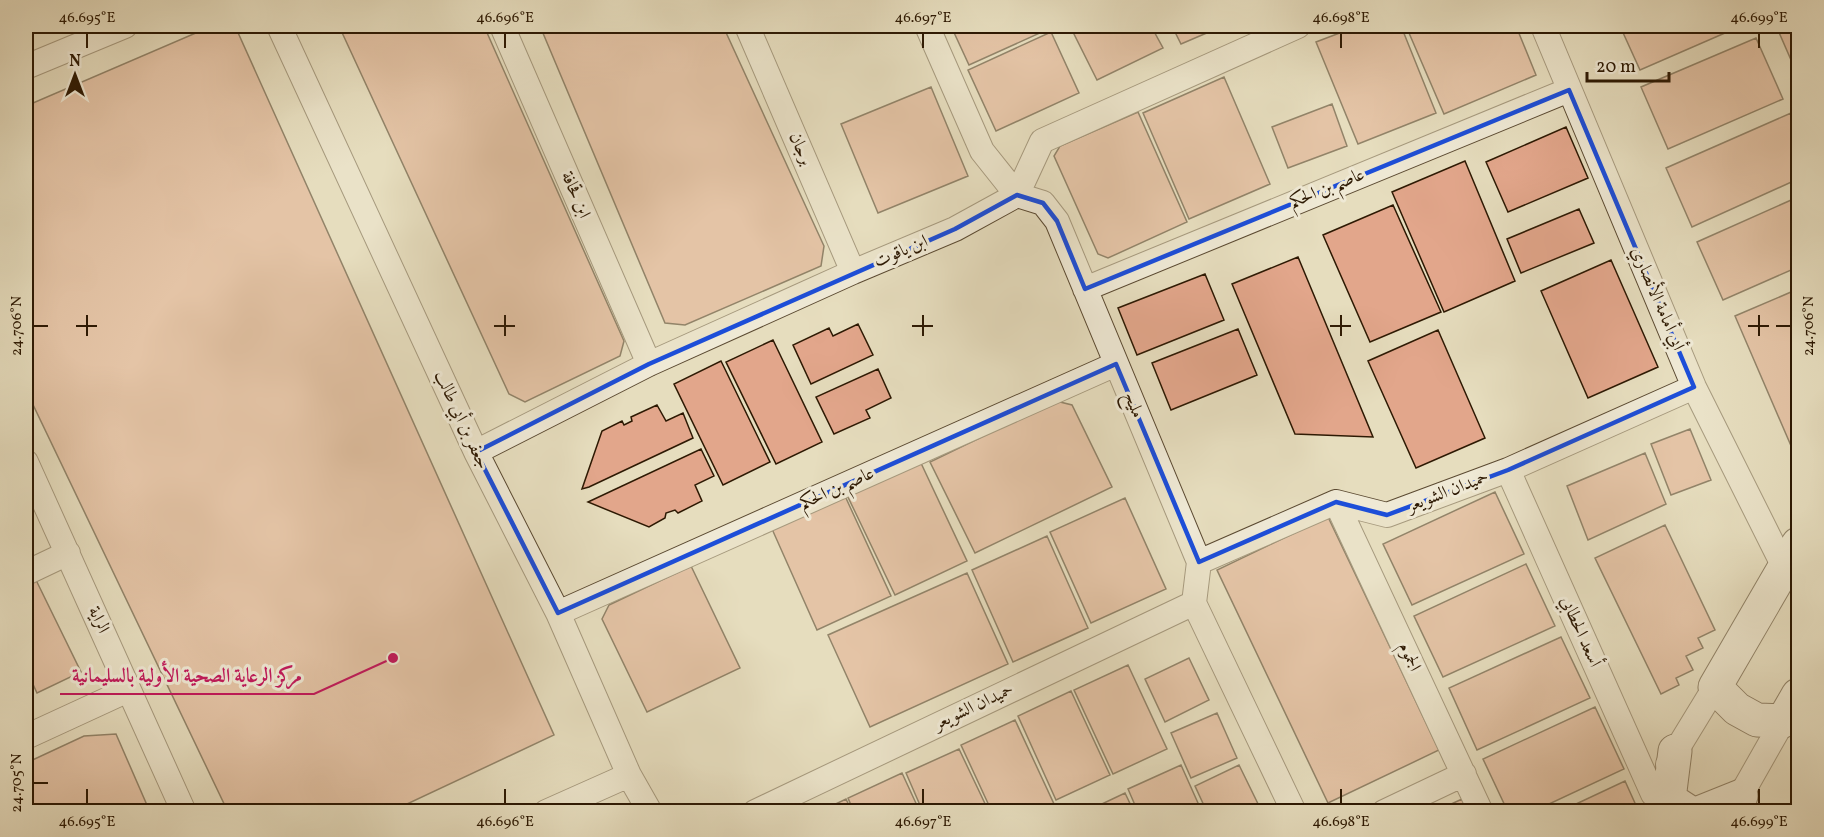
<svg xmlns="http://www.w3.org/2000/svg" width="1824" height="837" viewBox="0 0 1824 837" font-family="Vollkorn,Amiri,serif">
<rect width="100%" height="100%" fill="#e6ddbe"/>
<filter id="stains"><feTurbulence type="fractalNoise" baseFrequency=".00333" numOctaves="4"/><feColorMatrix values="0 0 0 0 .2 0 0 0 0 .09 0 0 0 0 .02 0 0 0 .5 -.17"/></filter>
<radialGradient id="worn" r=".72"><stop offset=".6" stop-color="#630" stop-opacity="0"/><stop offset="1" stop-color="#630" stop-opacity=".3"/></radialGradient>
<path fill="#e2a68b" stroke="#2d1903" stroke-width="1.5" d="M 212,26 L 235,26 L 554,735 L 390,812 L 228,812 L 26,390 L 26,106 Z
M 339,26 L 484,26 L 624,341 L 620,356 L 525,402 L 509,394 Z
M 540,26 L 723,26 L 824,246 L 821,266 L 685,325 L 665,323 Z
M 951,26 L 1052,26 L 1053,27 L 969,65 Z
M 1086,26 L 1151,26 L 1163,48 L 1097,80 L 1073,32 Z
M 1172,26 L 1223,26 L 1181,44 Z
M 1358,26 L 1401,26 L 1436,113 L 1358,144 L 1316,42 Z
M 1406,26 L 1516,26 L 1536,75 L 1444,114 Z
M 1620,26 L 1741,26 L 1640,70 Z
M 1789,26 L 1798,26 L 1798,76 L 1778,30 Z
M 1051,32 L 1079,93 L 996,131 L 968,70 Z
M 1756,38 L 1783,99 L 1668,149 L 1641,87 Z
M 1224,77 L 1270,184 L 1189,219 L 1143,113 Z
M 931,87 L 968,176 L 878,213 L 841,124 Z
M 1332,104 L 1347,146 L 1288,168 L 1272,127 Z
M 1138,112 L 1187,222 L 1108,258 L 1098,254 L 1054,156 L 1060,146 Z
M 1791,113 L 1798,129 L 1798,179 L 1692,227 L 1666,168 Z
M 1566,127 L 1588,178 L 1508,212 L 1486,162 Z
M 1465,161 L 1515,281 L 1444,312 L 1392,192 Z
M 1798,197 L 1798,267 L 1723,300 L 1697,242 Z
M 1393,205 L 1441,312 L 1370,342 L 1323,235 Z
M 1579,209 L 1594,243 L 1521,273 L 1507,239 Z
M 1298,257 L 1373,437 L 1295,434 L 1232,284 Z
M 1611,260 L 1658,367 L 1588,398 L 1541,291 Z
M 1205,274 L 1224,320 L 1137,355 L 1118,308 Z
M 1798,289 L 1798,462 L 1735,316 Z
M 858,324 L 873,355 L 811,384 L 793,345 L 829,328 L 833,336 Z
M 1238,329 L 1257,375 L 1171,410 L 1152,363 Z
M 1438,330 L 1485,438 L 1416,468 L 1368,361 Z
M 773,340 L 822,442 L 776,464 L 726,362 Z
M 721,361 L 770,462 L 723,485 L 674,384 Z
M 878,369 L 891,398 L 866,410 L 870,418 L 834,434 L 816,397 Z
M 1056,401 L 1072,405 L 1112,487 L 975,553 L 930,462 Z
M 657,405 L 666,421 L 683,413 L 693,438 L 589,487 L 582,489 L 602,431 L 622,421 L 624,425 L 632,421 L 631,417 Z
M 1690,429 L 1711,480 L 1671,495 L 1651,444 Z
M 701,449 L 714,476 L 695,485 L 702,501 L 678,513 L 675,510 L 666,513 L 665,518 L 649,527 L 588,502 Z
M 1645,453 L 1666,504 L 1588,540 L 1567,486 Z
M 920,461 L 967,561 L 895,595 L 847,495 Z
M 1495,492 L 1524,554 L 1412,605 L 1383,544 Z
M 845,496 L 891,596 L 817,630 L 772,529 Z
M 1125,498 L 1166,589 L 1091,623 L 1050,532 Z
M 1328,517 L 1439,750 L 1328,803 L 1217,570 Z
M 1665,525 L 1715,630 L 1698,638 L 1703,648 L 1686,656 L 1693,670 L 1676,678 L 1679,685 L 1661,694 L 1595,558 Z
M 1047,536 L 1088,628 L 1013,662 L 972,570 Z
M 1526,564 L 1555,626 L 1443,677 L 1414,616 Z
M 691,566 L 740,668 L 647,712 L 602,619 L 609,605 Z
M 967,573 L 1008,664 L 870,727 L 828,635 Z
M 35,578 L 81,672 L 37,693 L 26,669 L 26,583 Z
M 1561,637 L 1590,698 L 1477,750 L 1449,688 Z
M 1189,658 L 1209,700 L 1165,722 L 1145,679 Z
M 1128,665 L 1167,749 L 1113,774 L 1074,690 Z
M 1071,691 L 1110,775 L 1056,800 L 1018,716 Z
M 1595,707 L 1624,769 L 1532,812 L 1508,812 L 1483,759 Z
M 1217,713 L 1237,758 L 1191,778 L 1171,733 Z
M 1015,720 L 1054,804 L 1037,812 L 992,812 L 961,745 Z
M 116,734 L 150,812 L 26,812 L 26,763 L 84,736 Z
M 959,749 L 989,812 L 923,812 L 906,773 Z
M 1181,765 L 1202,812 L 1138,812 L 1128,789 Z
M 1239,765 L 1262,812 L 1207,812 L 1195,786 Z
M 902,773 L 920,812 L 854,812 L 848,798 Z
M 1625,781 L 1639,812 L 1559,812 Z
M 1125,793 L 1134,812 L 1085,812 Z
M 846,799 L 852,812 L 819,812 Z
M 1462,799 L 1468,812 L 1434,812 Z"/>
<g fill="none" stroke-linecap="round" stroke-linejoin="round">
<defs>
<path id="street" d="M 279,26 L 476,452 L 558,613 L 629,775 L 650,812
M 502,26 L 649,364
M 747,26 L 853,272
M 927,26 L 982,151 L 1017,195 L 1043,203 L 1057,221 L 1199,562 L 1194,603 L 1294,812
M 1543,26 L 1694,387 L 1784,567
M 26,67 L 125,26
M 1085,289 L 1569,90
M 476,452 L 649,364 L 853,272 L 955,229 L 1017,195 L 1042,141 L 1298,26
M 26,462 L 184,812
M 1508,470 L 1653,794
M 1336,502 L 1481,812
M 1199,562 L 1336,502 L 1387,515 L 1508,470 L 1694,387
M 26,573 L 68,553
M 558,613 L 1116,364
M 26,737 L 128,690
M 1668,764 L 1715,687
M 1733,809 L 1783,721
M 546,812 L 629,775
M 755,812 L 1194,603
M 1384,812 L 1464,774"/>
<path id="secondary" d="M 1798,544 L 1715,687 L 1737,709 L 1757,720 L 1783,721 L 1798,695
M 1675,751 L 1669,799 L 1689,812
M 1701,812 L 1741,796"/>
</defs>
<use href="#street" stroke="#5b4a32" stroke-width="26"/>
<use href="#secondary" stroke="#2d1903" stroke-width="35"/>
<use href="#street" stroke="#efe9d5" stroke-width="24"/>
<use href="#secondary" stroke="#efe9d5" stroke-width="33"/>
</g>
<path d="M0 0H1824V837H0ZM 1569,90 L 1694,387 L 1508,470 L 1387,515 L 1336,502 L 1199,562 L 1116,364 L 558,613 L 476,452 L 649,364 L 955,229 L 1017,195 L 1043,203 L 1057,221 L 1085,289 Z" fill="#e6ddbe" fill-opacity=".55" fill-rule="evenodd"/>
<path fill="none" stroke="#1d4ed8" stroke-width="4.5" stroke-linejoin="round" d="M 1569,90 L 1694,387 L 1508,470 L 1387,515 L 1336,502 L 1199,562 L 1116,364 L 558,613 L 476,452 L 649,364 L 955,229 L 1017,195 L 1043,203 L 1057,221 L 1085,289 Z"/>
<path fill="none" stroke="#2d1903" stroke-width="2" d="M 87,33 L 87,48M 505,33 L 505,48M 923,33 L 923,48M 1341,33 L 1341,48M 1759,33 L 1759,48M 87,315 L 87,336M 505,315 L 505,336M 923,315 L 923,336M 1341,315 L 1341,336M 1759,315 L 1759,336M 33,326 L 48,326M 76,326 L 97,326M 494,326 L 515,326M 912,326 L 933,326M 1330,326 L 1351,326M 1748,326 L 1769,326M 1776,326 L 1791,326M 33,783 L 48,783M 87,789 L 87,804M 505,789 L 505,804M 923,789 L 923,804M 1341,789 L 1341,804M 1759,789 L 1759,804"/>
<g text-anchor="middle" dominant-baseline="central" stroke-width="6" stroke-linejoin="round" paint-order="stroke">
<g font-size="18" fill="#2d1903" stroke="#efe9d5">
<text transform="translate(800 149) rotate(67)">برجان</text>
<text transform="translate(1327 189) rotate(-22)">عاصم بن الحكم</text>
<text transform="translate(575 195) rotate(67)">ابن قحافة</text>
<text transform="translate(901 252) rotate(-23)">ابن ياقوت</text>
<text transform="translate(1657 299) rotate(67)">أبي أمامة الأنصاري</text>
<text transform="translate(1133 405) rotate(67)">مليح</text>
<text transform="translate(461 420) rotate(65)">جعفر بن أبي طالب</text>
<text transform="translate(837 489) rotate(-24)">عاصم بن الحكم</text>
<text transform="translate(1448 492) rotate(-21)">حميدان الشويعر</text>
<text transform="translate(98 620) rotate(66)">الراية</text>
<text transform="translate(1580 632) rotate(66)">أسعد الحطابي</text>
<text transform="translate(1409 657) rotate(65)">الجموم</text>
<text transform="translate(974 707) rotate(-25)">حميدان الشويعر</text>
</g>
</g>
<path fill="none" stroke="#c2185b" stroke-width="2" d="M393 658L314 694H60"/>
<circle fill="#c2185b" stroke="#efe9d5" stroke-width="2" cx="393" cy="658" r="6"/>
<g font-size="20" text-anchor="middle" font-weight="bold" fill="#c2185b" stroke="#efe9d5" stroke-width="6" stroke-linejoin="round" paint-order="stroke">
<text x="187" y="682">مركز الرعاية الصحية الأولية بالسليمانية</text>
</g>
<rect width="1824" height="837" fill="none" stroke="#e6ddbe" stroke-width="66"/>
<g transform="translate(75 75)" stroke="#efe9d5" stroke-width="4.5" paint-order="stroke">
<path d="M0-4.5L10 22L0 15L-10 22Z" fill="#2d1903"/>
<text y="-9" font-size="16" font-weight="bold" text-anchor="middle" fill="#2d1903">N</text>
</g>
<path d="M1587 72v9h82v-9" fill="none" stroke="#2d1903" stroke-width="3"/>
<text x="1596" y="72" font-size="18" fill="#2d1903" stroke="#efe9d5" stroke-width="4.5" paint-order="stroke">20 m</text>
<rect x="33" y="33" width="1758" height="771" fill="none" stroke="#2d1903" stroke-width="2"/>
<g font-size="15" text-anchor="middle" fill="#2d1903">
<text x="87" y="22">46.695°E</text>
<text x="505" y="22">46.696°E</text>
<text x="923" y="22">46.697°E</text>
<text x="1341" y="22">46.698°E</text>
<text x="1759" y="22">46.699°E</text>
<text transform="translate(16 326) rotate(-90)" y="5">24.706°N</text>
<text transform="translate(1808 326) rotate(-90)" y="5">24.706°N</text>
<text transform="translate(16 783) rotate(-90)" y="5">24.705°N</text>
<text x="87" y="826">46.695°E</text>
<text x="505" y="826">46.696°E</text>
<text x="923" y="826">46.697°E</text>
<text x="1341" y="826">46.698°E</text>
<text x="1759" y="826">46.699°E</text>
</g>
<rect width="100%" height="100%" filter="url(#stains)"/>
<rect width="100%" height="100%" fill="url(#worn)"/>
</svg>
